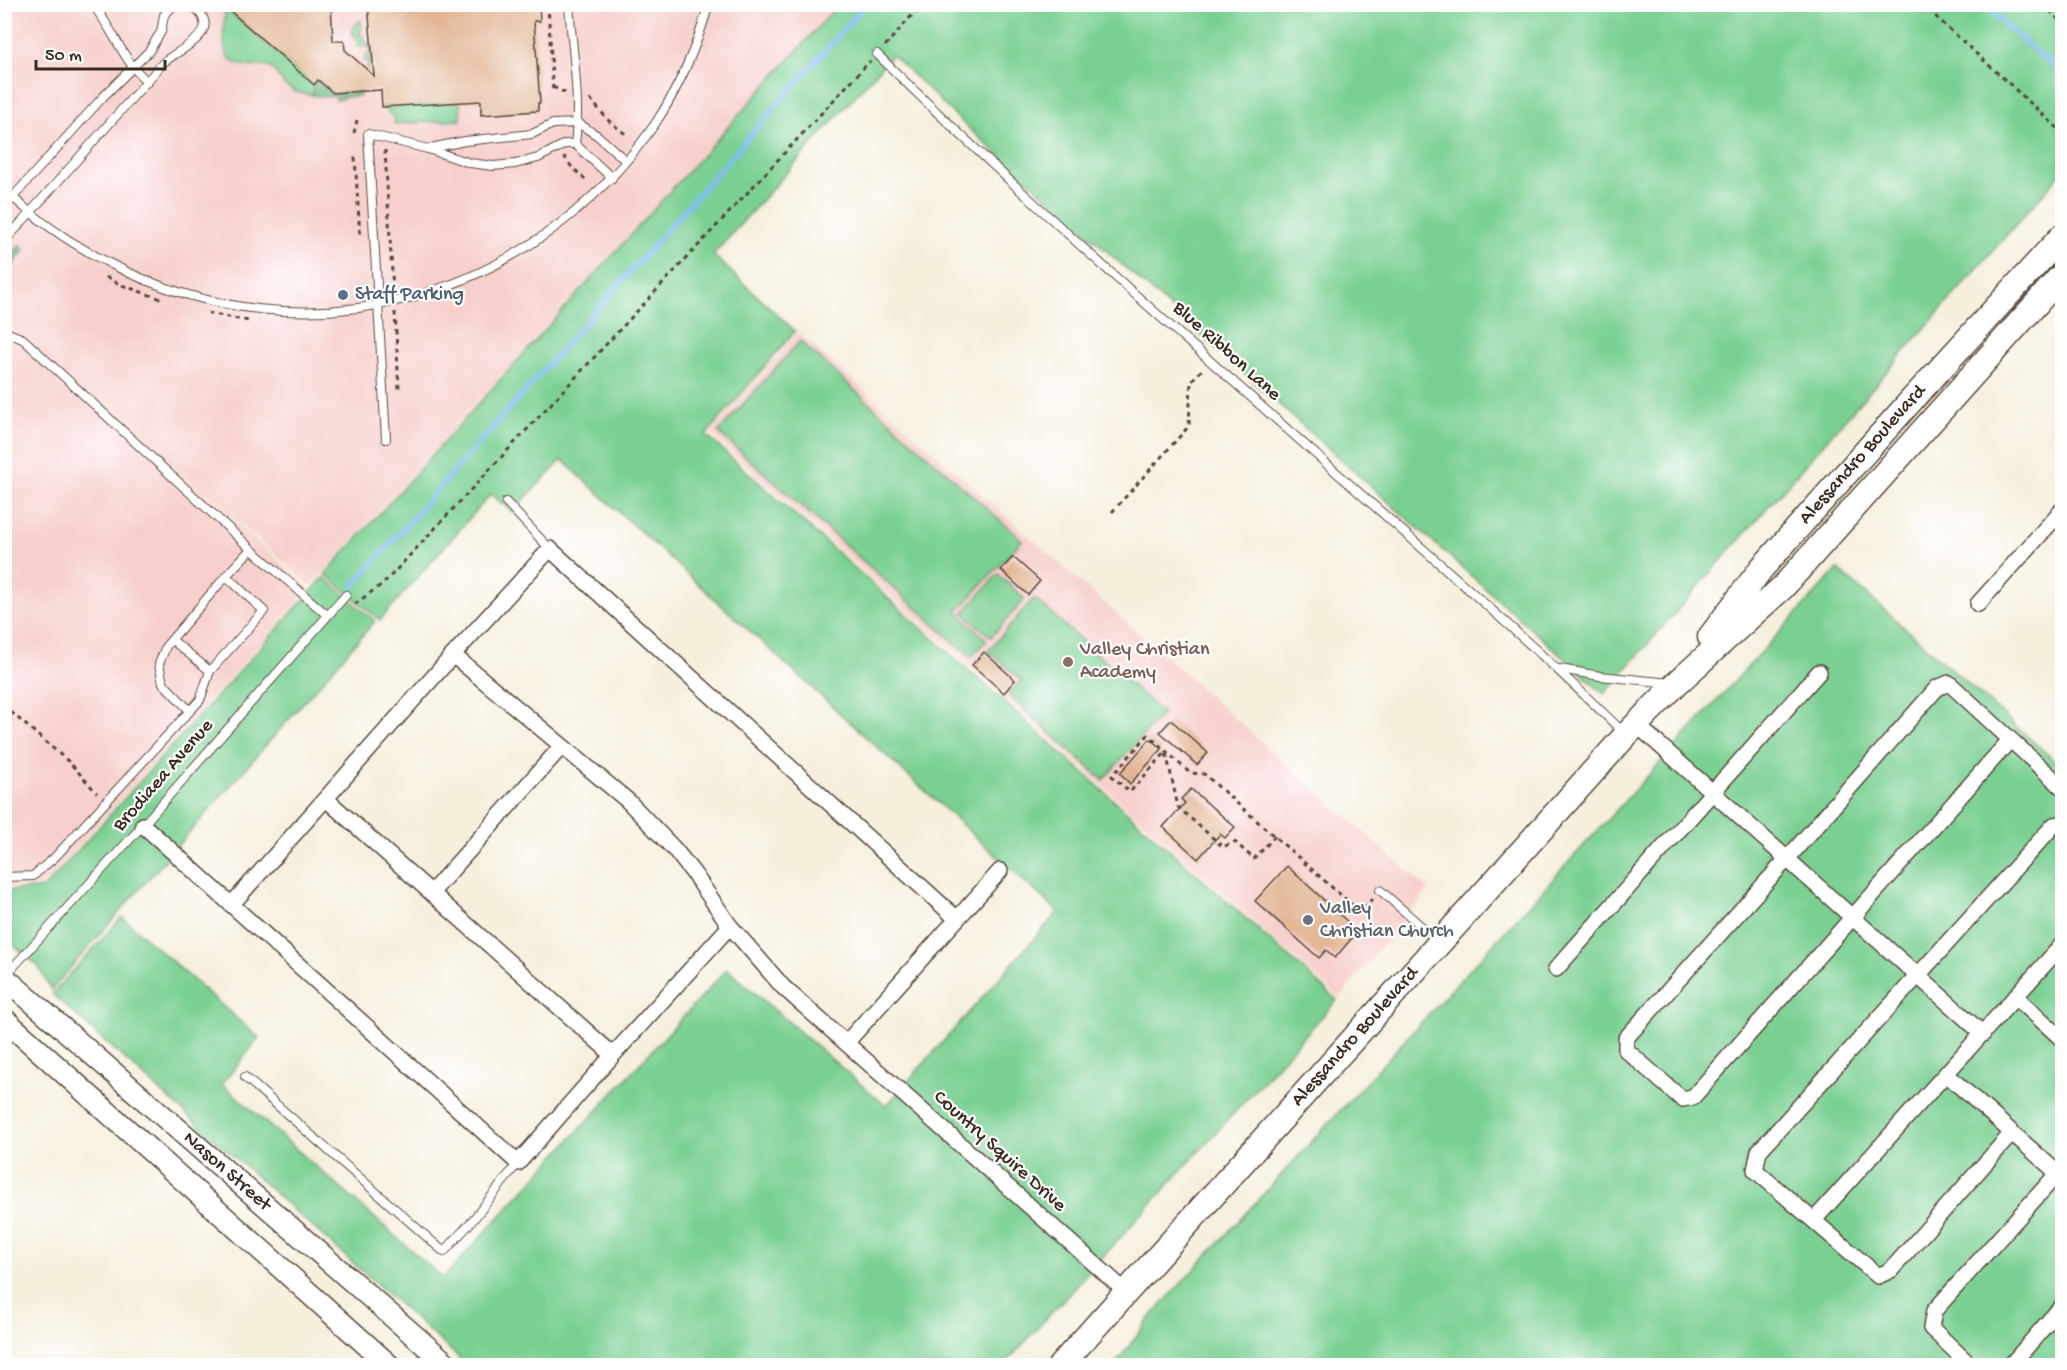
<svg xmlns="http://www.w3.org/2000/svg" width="2067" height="1370" viewBox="0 0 2067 1370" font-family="'Gochi Hand',sans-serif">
<rect width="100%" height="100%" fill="#fff"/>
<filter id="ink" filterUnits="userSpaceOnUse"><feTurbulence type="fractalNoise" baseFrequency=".0167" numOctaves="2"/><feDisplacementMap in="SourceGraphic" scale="12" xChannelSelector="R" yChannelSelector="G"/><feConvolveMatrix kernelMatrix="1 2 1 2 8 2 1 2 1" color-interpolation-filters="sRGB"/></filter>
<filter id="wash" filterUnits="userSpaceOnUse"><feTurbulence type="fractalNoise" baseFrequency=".008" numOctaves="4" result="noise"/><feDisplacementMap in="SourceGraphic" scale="24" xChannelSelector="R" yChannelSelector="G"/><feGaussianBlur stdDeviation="1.35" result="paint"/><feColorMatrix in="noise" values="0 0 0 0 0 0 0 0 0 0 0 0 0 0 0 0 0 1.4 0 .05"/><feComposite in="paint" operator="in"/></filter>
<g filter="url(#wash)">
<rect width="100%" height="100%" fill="#f5efdc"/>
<path fill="#f7d0cd" d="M 5,5 L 837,5 L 311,586 L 95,396 L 310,589 L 43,885 L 5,888 Z
M 798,332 L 1429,890 L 1339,998 L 710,433 Z"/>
<path fill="#7ad093" stroke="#5a7d58" stroke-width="1.5" d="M 235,4 L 230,12 L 314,85 L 313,95 C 302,94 291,92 283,83 C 279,78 277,72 271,68 C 263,64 256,67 248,66 C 220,65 223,38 224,19 L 226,19 L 221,5 Z
M 838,5 L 2062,5 L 2062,172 L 1604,694 L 965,125 L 892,55 L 713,255 L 795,331 L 706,435 L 1337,1000 L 1004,1365 L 467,1365 L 52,994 L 122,917 L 259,1038 L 222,1084 L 443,1278 L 727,969 L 886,1106 L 1058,912 L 562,460 L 512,512 L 491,494 L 380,620 L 325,574 Z
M 360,20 L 362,25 L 360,33 L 373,51 L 367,74 L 371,92 L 366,82 L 368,62 L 364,60 L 367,53 L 370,54 L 370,49 L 366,45 L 364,48 L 357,45 L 358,42 L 352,34 L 353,28 Z
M 460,102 L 461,120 L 394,124 L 394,117 L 382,107 Z
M 800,341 L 1022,540 L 957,612 L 987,640 L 971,657 L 718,432 Z
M 1838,569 L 2062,767 L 2062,1365 L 1114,1366 L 1154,1313 Z
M 998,574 L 1025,599 L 991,637 L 963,613 Z
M 324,577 L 375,621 L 51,990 L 38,966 L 5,938 L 5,891 L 44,888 Z
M 1034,598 L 1163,713 L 1103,780 L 1008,695 L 1021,680 L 988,651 Z"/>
<path fill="#63b27d" stroke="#4f6e4e" stroke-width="1.5" d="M 320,78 L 320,82 L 333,93 L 360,91 L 360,96 L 343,97 L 342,99 L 336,100 L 335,96 L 326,97 L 313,95 L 314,85 Z
M 20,245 L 25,250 L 5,274 L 5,262 Z"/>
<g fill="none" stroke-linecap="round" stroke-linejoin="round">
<path stroke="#84bcf5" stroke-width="5" d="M 1982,4 L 2062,75
M 353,586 L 866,4"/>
</g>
<g id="blocks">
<path fill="#e3b695" d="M 222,4 L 331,4 L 333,41 L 344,41 L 345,50 L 374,76 L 368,4 L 539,4 L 540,21 L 534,21 L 540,103 L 538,103 L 538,111 L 481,115 L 481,101 L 382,107 L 381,90 L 333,93 L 318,80 L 314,85 Z
M 1013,557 L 1040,581 L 1028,595 L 1001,570 Z
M 984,652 L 1015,680 L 1004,693 L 972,665 Z
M 1171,720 L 1208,753 L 1197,765 L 1160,732 Z
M 1150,739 L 1162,749 L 1130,784 L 1120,773 Z
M 1191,789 L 1235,827 L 1225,838 L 1220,834 L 1198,859 L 1163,827 L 1185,803 L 1181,799 Z
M 1287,866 L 1350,924 L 1344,930 L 1352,938 L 1335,958 L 1326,950 L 1319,958 L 1255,901 Z"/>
</g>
</g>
<g filter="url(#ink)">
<use href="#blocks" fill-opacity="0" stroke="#57483a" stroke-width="1.5"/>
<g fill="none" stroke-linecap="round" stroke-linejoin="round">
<defs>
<path id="service" d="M 92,4 C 114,29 122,61 148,82
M 569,4 C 572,51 581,98 575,144
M 877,54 C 1038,213 1211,361 1380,511 C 1463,584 1545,656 1624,733
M 431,148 L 465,141 L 532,134 L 553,124 L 578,123 L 598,136 L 626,161
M 4,189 C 36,220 71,244 111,264 C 305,364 531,301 655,124 C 679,88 697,45 709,4
M 4,207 L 102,98 L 149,51 L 161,32 L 164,15 L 175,4
M 4,242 L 164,62 C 182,47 228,31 190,4
M 4,334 L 8,333 L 23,339 L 251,549
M 386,439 L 368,134 L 428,149 L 470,163 L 493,166 L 515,164 L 538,158 L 565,144 L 575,144 L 612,178
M 506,502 L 550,549
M 172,640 L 210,671
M 1560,669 L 1600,676 L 1671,683
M 190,711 L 163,683 L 159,664 L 166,646 L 226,576
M 4,877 L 33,876 L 55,857 L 200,700 L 210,671 L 264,611 L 226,576 L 251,549 L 327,615
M 1380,890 L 1438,941
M 5,976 L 143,825 L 346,595
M 245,1077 L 444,1252 L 472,1221 L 518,1163"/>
<path id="minor" d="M 1978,604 L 2062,510
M 453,655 L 550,549 L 957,919 L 846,1043
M 1636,724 L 1983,1034
M 2010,740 L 1693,1097 L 1682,1099 L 1626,1050 L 1626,1038 L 1787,859 L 1937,688 L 1949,683 L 2062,787
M 326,799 L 613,1055
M 143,825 L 518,1163 L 613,1055 L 730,926
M 431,893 L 562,746
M 232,904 L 453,655 L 628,801 L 676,851 L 694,874 L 730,926 L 783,987 L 1125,1291
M 957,919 L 1000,871
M 1556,969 L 1819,672
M 2016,997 L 2062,1039
M 1946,1074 L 2062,1177
M 2012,1133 L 1891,1270 L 1878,1276 L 1755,1170 L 1759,1151 L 2054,825 L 2062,824
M 1814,1220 L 2062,945
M 1971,1366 L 1931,1328 L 1934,1311 L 2058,1173
M 2010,1366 L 2062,1306"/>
<g id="secondary">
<path id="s1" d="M 4,977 L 449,1366"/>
<path d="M 4,1019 L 390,1366"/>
</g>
<g id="primary">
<path id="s2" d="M 1710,637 L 1761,569 L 1909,403 L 2062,236"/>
<path id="s3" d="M 1060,1366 L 1626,735 L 1676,684 L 1783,587 L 2062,275"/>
</g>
</defs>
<use href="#service" stroke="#57483a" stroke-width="10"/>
<use href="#minor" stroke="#57483a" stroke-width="18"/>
<use href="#secondary" stroke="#57483a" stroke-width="24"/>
<use href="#primary" stroke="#57483a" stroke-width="27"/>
<path stroke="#57483a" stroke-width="3" stroke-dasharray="4.5 4.5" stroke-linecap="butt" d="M 548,4 L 553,92
M 649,4 L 652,7 L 661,4
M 1922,4 L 2062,132
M 2043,4 L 2062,23
M 885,46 L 922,4
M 553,87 L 566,93
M 590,99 L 610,122 L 628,136
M 354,133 L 357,120
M 385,150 L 393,290
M 564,156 L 571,166 L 588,182
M 355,157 L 360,237
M 106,277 L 119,284 L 164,300
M 395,312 L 399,391
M 208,313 L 249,321
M 1112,512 L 1189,426 L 1191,381 L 1203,369
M 355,604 L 385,582 L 870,61
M 4,706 L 70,763 L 97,793
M 1275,836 L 1254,859 L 1235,842 L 1223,847 L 1178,807 L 1166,752 L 1130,792 L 1112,776 L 1148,735 L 1190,773 L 1204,774 L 1360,912 L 1372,899"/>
<use href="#service" stroke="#fff" stroke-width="8"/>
<use href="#minor" stroke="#fff" stroke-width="15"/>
<use href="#secondary" stroke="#fff" stroke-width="21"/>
<use href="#primary" stroke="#fff" stroke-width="24"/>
</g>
</g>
<circle fill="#5c6f8a" stroke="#fff" stroke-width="2" cx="343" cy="295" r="6"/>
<circle fill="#8d6e63" stroke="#fff" stroke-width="2" cx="1068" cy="662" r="6"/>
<circle fill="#6b7280" stroke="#fff" stroke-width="2" cx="1308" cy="920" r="6"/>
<g text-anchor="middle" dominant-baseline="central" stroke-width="4.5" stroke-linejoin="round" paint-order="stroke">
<g font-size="20" fill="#4e5e75" stroke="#fff" text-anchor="start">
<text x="355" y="295">Staff Parking</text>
</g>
<g font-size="20" fill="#3b2a1e" stroke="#fff">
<text transform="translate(1226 352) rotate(42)">Blue Ribbon Lane</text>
<text stroke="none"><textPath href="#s2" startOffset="238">Alessandro Boulevard</textPath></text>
<text transform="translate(164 776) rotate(-49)">Brodiaea Avenue</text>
<text stroke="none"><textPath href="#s3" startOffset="442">Alessandro Boulevard</textPath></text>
<text transform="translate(999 1152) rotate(42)">Country Squire Drive</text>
<text stroke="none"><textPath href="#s1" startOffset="296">Nason Street</textPath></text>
</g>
<g font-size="20" fill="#785e54" stroke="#fff" text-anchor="start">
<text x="1080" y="650">Valley Christian<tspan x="1080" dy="23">Academy</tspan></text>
</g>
<g font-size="20" fill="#5b616d" stroke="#fff" text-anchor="start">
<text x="1320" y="909">Valley<tspan x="1320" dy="23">Christian Church</tspan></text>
</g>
</g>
<rect width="2067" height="1370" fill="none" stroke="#fff" stroke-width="24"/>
<path d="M36 60v9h129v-9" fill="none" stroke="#3b2a1e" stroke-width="3"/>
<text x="45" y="60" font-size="18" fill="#3b2a1e" stroke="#ffffff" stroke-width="4.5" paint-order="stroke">50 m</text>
</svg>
